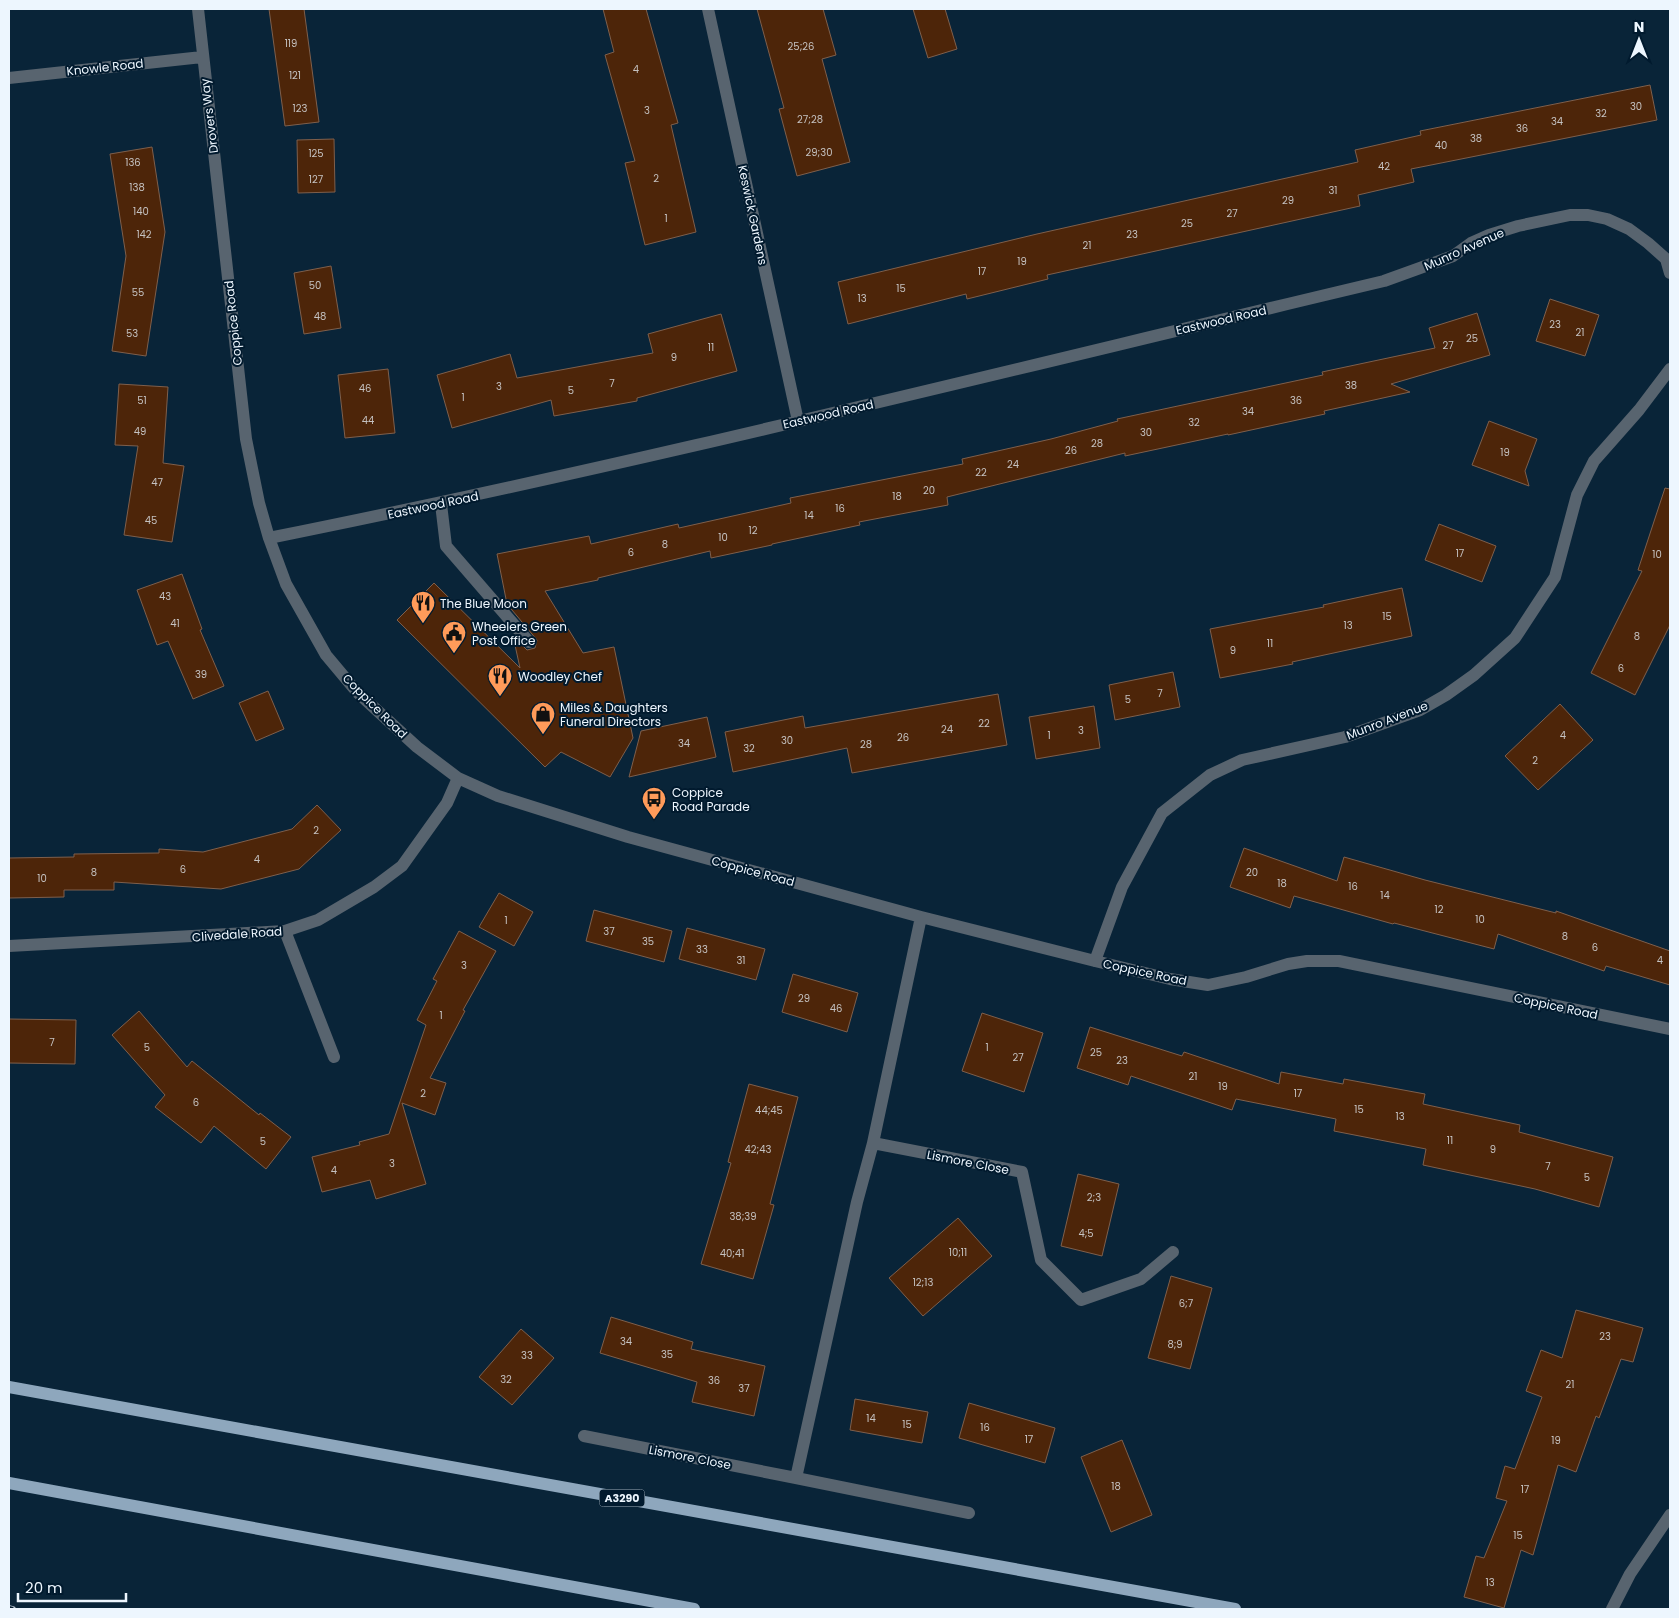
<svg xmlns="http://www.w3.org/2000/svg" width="1679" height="1618" viewBox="0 0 1679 1618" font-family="Poppins,sans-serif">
<rect width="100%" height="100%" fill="#092438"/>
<path fill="#4d2509" stroke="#7e5f4c" d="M 269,9 L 304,9 L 319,122 L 285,126 Z
M 603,9 L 646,9 L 678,123 L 671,125 L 696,232 L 645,245 L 625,163 L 635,161 L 605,55 L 614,52 Z
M 757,9 L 823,9 L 836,55 L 822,59 L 850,162 L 797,176 L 779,109 L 784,108 Z
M 913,9 L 945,9 L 957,49 L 928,58 Z
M 1650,85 L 1657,120 L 1411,169 L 1414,182 L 1358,195 L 1360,206 L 1047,275 L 1048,279 L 967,299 L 966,294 L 848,324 L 838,282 L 1037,234 L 1358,162 L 1355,150 L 1421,135 L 1420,131 Z
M 334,139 L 335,192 L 298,193 L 297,140 Z
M 152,147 L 165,232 L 146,356 L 112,351 L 126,256 L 110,154 Z
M 331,266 L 341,328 L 304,334 L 294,273 Z
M 1550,299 L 1599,315 L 1585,356 L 1536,341 Z
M 1477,313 L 1490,355 L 1391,384 L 1410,392 L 1324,411 L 1325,414 L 1228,435 L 1228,434 L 1125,456 L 1125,453 L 947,497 L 948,505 L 859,522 L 860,525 L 772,544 L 772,545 L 711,558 L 710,551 L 598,578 L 598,580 L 545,591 L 583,653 L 614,647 L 633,738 L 610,777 L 561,752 L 545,767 L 397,620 L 434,583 L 520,668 L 513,636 L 527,650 L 535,648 L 537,640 L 507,604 L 497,554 L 589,536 L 591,544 L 678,524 L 679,528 L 791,503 L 790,498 L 963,464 L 962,459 L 1051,439 L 1118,421 L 1117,419 L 1323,375 L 1322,372 L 1435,348 L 1429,328 Z
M 721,314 L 737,371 L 637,398 L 637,401 L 554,416 L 551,400 L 452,428 L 437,375 L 510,354 L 517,378 L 653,353 L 648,334 Z
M 388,369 L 395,433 L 345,438 L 338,375 Z
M 119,384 L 168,387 L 163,463 L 184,466 L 172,542 L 124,535 L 138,446 L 115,445 Z
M 1489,421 L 1537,439 L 1525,471 L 1529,486 L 1472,465 Z
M 1665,488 L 1670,489 L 1670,625 L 1635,695 L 1591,673 L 1642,571 L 1638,570 Z
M 1439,524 L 1496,546 L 1482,582 L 1425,560 Z
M 182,574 L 202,629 L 200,630 L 224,686 L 193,699 L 168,641 L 157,645 L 137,590 Z
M 1402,588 L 1412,636 L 1292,662 L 1293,664 L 1220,678 L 1210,629 L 1324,607 L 1323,605 Z
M 1173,672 L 1180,707 L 1115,720 L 1109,685 Z
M 268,691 L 284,729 L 256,741 L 239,703 Z
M 998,694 L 1007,745 L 852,773 L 847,748 L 733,772 L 725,732 L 803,716 L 805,728 Z
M 1560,704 L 1593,740 L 1538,790 L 1505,756 Z
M 1094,706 L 1100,748 L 1036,759 L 1029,717 Z
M 707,717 L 716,757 L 629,777 L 641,731 Z
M 317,805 L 341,830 L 299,869 L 221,889 L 114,882 L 114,890 L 64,890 L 64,897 L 9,898 L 9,858 L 74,857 L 74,854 L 159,853 L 159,849 L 203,852 L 292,829 Z
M 1244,848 L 1337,881 L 1344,857 L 1425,880 L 1556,913 L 1556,911 L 1670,951 L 1670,985 L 1606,966 L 1604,971 L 1498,934 L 1494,949 L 1394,923 L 1393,924 L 1294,896 L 1290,908 L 1230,887 Z
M 499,893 L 533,912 L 514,946 L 479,927 Z
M 594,910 L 672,931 L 664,962 L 586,941 Z
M 687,928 L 765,949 L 756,980 L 679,959 Z
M 459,931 L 496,951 L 463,1010 L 465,1011 L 430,1078 L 446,1083 L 435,1115 L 402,1103 L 426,1184 L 376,1199 L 370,1180 L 322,1192 L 312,1157 L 360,1145 L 359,1142 L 389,1134 L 426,1025 L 417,1020 L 437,981 L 433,979 Z
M 793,974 L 858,993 L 847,1032 L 782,1012 Z
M 139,1011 L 187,1067 L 192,1061 L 259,1115 L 260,1113 L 291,1137 L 266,1169 L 214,1126 L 201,1143 L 155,1107 L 165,1095 L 112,1035 Z
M 982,1013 L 1043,1033 L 1024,1092 L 962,1071 Z
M 9,1019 L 76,1020 L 75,1064 L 9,1063 Z
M 1090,1027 L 1182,1056 L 1184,1052 L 1279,1084 L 1281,1072 L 1343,1084 L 1344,1079 L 1425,1094 L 1423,1104 L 1520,1125 L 1519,1132 L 1613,1157 L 1599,1207 L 1535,1189 L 1423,1165 L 1426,1149 L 1334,1131 L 1336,1119 L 1236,1099 L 1232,1110 L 1131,1076 L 1128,1085 L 1077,1068 Z
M 749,1084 L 798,1097 L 770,1204 L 774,1205 L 753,1279 L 701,1264 L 731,1163 L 728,1162 Z
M 1078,1174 L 1119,1184 L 1102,1256 L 1061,1246 Z
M 958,1218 L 992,1256 L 923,1316 L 889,1278 Z
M 1171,1276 L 1212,1288 L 1190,1369 L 1148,1358 Z
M 1576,1310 L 1643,1328 L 1633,1362 L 1621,1359 L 1599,1418 L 1596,1416 L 1576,1472 L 1558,1465 L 1533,1555 L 1521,1550 L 1504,1608 L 1464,1597 L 1476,1556 L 1484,1558 L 1507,1501 L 1496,1498 L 1505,1466 L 1515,1469 L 1542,1397 L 1526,1391 L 1541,1350 L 1562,1358 Z
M 611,1317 L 693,1342 L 691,1349 L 765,1366 L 754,1416 L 692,1402 L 697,1382 L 600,1353 Z
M 521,1329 L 554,1358 L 512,1405 L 479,1377 Z
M 855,1399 L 928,1412 L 922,1443 L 850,1430 Z
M 969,1403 L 1055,1428 L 1045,1463 L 959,1438 Z
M 1122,1440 L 1152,1515 L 1111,1532 L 1081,1457 Z"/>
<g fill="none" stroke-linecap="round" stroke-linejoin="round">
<path stroke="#58646f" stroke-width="12" d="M 441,504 L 446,546 L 529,642"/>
<path stroke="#58646f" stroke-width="12" d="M 198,9 L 246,439 L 259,503 L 269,538 L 286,584 L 326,655 L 357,692 L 417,747 L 458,778 L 498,796 L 628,837 L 921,917 L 1095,961 L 1170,979 L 1208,985 L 1246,977 L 1288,964 L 1307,961 L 1339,961 L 1670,1029
M 708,9 L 798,421
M 9,78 L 202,57
M 269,538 C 643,463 1013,369 1384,281 L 1453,256 L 1471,243 L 1489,235 L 1518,226 L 1570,215 L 1588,215 L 1607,219 L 1629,229 L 1648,243 L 1666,259 L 1670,273
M 921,917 L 873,1143 L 857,1202 L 796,1478 L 969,1513
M 285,931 L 334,1057
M 9,946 L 285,931 L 318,920 L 374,887 L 402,866 L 447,803 L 458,778
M 1095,961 L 1122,887 L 1162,813 L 1210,775 L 1242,760 L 1345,737 L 1420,710 L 1446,695 L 1474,675 L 1515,638 L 1555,577 L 1577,495 L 1594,461 L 1639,410 L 1670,369
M 873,1143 L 1022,1172 L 1041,1260 L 1081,1300 L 1141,1279 L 1173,1252
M 584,1436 L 796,1478"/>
<path stroke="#58646f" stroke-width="12" d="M 1612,1609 L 1630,1574 L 1670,1515"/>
<path stroke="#8ea7bd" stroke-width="12" d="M 9,1387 L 1235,1609
M 9,1483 L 694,1609"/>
<defs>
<path id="rail" d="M 9,1608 L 13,1609"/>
</defs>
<use href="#rail" stroke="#b9c6d1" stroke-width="5.5"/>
<use href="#rail" stroke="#011a2e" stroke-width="4" stroke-dasharray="11" stroke-linecap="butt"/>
</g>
<defs>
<symbol id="restaurant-pin" viewBox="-11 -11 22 30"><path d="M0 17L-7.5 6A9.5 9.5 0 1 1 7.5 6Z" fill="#ff9b5a" stroke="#011a2e"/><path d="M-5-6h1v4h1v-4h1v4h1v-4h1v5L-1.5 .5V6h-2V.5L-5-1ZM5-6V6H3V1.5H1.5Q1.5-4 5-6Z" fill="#111"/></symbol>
<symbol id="civic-pin" viewBox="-11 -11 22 30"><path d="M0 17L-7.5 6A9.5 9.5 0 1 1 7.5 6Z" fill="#ff9b5a" stroke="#011a2e"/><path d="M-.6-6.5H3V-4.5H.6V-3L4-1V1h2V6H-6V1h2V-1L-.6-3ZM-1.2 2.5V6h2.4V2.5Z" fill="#111"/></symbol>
<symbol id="shop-pin" viewBox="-11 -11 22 30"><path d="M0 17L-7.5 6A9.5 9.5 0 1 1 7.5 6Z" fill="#ff9b5a" stroke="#011a2e"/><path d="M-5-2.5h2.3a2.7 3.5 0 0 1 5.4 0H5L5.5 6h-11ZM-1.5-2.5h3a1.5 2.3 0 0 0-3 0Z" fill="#111"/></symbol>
<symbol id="bus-pin" viewBox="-11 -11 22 30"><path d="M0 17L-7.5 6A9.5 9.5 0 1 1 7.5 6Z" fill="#ff9b5a" stroke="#011a2e"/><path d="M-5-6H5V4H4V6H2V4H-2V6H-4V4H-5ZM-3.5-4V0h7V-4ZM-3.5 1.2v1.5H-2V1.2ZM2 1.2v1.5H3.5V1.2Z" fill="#111"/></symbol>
</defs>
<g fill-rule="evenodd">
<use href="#restaurant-pin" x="409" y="589" width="28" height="38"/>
<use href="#civic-pin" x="440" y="619" width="28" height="38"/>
<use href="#restaurant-pin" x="486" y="662" width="28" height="38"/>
<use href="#shop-pin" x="529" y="700" width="28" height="38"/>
<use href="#bus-pin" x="640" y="785" width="28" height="38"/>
</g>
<g text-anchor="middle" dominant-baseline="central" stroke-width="4" stroke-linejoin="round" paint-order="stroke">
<g font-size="10" fill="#c5c2c1">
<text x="291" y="43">119</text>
<text x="801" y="46">25;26</text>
<text x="636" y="69">4</text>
<text x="295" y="75">121</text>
<text x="1636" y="106">30</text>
<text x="300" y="108">123</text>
<text x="647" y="110">3</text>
<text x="1601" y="113">32</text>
<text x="810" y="119">27;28</text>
<text x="1557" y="121">34</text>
<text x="1522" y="128">36</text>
<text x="1476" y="138">38</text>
<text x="1441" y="145">40</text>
<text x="819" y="152">29;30</text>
<text x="316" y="153">125</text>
<text x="133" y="162">136</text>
<text x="1384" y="166">42</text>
<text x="656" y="178">2</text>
<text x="316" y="179">127</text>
<text x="137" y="187">138</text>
<text x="1333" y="190">31</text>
<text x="1288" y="200">29</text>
<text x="141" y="211">140</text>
<text x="1232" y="213">27</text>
<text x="666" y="218">1</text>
<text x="1187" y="223">25</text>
<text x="144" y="234">142</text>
<text x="1132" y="234">23</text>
<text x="1087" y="245">21</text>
<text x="1022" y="261">19</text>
<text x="982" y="271">17</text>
<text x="315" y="285">50</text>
<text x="901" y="288">15</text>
<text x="138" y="292">55</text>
<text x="862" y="298">13</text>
<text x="320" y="316">48</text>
<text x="1555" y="324">23</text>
<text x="1580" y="332">21</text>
<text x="132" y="333">53</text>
<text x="1472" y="338">25</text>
<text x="1448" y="345">27</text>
<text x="711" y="347">11</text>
<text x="674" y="357">9</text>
<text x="612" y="383">7</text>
<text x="1351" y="385">38</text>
<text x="499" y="386">3</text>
<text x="365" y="388">46</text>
<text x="571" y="390">5</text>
<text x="463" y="397">1</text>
<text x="142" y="400">51</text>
<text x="1296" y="400">36</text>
<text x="1248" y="411">34</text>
<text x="368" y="420">44</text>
<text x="1194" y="422">32</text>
<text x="140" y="431">49</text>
<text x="1146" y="432">30</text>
<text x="1097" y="443">28</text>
<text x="1071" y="450">26</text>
<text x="1505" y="452">19</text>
<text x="1013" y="464">24</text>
<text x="981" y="472">22</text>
<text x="157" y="482">47</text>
<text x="929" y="490">20</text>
<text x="897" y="496">18</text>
<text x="840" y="508">16</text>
<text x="809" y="515">14</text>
<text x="151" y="520">45</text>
<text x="753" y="530">12</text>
<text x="723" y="537">10</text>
<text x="665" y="544">8</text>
<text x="631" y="552">6</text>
<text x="1460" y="553">17</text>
<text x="1657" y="554">10</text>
<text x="165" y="596">43</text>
<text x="1387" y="616">15</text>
<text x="175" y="623">41</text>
<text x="1348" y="625">13</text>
<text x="1637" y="636">8</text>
<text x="1270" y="643">11</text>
<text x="1233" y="650">9</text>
<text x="1621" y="668">6</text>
<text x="201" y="674">39</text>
<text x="1160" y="693">7</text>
<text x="1128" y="699">5</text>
<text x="984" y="723">22</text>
<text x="947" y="729">24</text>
<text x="1081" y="730">3</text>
<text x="1049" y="735">1</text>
<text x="1563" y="735">4</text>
<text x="903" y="737">26</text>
<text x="787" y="740">30</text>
<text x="684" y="743">34</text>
<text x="866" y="744">28</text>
<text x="749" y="748">32</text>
<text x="1535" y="760">2</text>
<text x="316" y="830">2</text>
<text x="257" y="859">4</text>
<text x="183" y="869">6</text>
<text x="94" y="872">8</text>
<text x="1252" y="872">20</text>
<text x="42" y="878">10</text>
<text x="1282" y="883">18</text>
<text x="1353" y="886">16</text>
<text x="1385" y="895">14</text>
<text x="1439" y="909">12</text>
<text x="1480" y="919">10</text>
<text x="506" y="920">1</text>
<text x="609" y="931">37</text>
<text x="1565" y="936">8</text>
<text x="648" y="941">35</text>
<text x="1595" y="947">6</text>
<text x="702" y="949">33</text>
<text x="741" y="960">31</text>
<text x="1660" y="960">4</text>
<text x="464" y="965">3</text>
<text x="804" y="998">29</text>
<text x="836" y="1008">46</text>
<text x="441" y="1015">1</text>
<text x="52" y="1042">7</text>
<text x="147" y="1047">5</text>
<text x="987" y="1047">1</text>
<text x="1096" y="1052">25</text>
<text x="1018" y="1057">27</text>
<text x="1122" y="1060">23</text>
<text x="1193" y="1076">21</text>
<text x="1223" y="1086">19</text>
<text x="423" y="1093">2</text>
<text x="1298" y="1093">17</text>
<text x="196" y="1102">6</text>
<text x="1359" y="1109">15</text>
<text x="769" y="1110">44;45</text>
<text x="1400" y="1116">13</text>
<text x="1450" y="1140">11</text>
<text x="263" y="1141">5</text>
<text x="758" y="1149">42;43</text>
<text x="1493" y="1149">9</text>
<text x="392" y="1163">3</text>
<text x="1548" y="1166">7</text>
<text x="334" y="1170">4</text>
<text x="1587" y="1177">5</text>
<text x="1094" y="1197">2;3</text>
<text x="743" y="1216">38;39</text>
<text x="1086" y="1233">4;5</text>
<text x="958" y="1252">10;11</text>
<text x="732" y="1253">40;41</text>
<text x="923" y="1282">12;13</text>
<text x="1186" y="1303">6;7</text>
<text x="1605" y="1336">23</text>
<text x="626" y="1341">34</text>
<text x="1175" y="1344">8;9</text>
<text x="667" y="1354">35</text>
<text x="527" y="1355">33</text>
<text x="506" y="1379">32</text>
<text x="714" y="1380">36</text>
<text x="1570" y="1384">21</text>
<text x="744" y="1388">37</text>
<text x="871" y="1418">14</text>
<text x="907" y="1424">15</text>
<text x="985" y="1427">16</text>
<text x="1029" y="1439">17</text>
<text x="1556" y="1440">19</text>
<text x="1116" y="1486">18</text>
<text x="1525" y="1489">17</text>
<text x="1518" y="1535">15</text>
<text x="1490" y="1582">13</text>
</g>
<rect fill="#011a2e" stroke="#a6b4c0" stroke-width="1" x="599.5" y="1489.5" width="45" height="17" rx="4"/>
<g font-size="11" font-weight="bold" fill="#edf6fe">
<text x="622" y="1498">A3290</text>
</g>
<g font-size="12" fill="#edf6fe" stroke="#011a2e">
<text transform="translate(105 67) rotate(-6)">Knowle Road</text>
<text transform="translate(209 116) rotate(-97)">Drovers Way</text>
<text transform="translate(753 215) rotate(78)">Keswick Gardens</text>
<text transform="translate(1464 249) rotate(-24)">Munro Avenue</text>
<text transform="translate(1221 320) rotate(-13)">Eastwood Road</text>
<text transform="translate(233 323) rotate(-96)">Coppice Road</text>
<text transform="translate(828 414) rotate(-13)">Eastwood Road</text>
<text transform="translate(433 505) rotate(-12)">Eastwood Road</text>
<text transform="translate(375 706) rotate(45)">Coppice Road</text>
<text transform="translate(1387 720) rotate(-21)">Munro Avenue</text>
<text transform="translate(753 871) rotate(15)">Coppice Road</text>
<text transform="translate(237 934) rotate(-4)">Clivedale Road</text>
<text transform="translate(1145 972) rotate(12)">Coppice Road</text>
<text transform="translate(1556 1006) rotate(12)">Coppice Road</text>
<text transform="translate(968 1162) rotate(11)">Lismore Close</text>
<text transform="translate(690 1457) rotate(11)">Lismore Close</text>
</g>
<g font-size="12" fill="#edf6fe" stroke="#011a2e" text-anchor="start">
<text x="440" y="603">The Blue Moon</text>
<text x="472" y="626">Wheelers Green<tspan x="472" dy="14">Post Office</tspan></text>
<text x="518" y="676">Woodley Chef</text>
<text x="560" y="707">Miles &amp; Daughters<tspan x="560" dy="14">Funeral Directors</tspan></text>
<text x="672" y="792">Coppice<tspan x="672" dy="14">Road Parade</tspan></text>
</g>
</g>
<rect width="1679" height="1618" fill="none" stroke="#edf6fe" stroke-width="20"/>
<g transform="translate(1639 40)" stroke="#011a2e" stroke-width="4" paint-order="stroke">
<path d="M0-4L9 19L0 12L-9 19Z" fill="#edf6fe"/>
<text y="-8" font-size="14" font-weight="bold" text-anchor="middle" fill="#edf6fe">N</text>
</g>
<path d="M18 1593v8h108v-8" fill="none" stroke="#edf6fe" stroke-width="2.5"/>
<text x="25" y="1593" font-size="15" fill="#edf6fe" stroke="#011a2e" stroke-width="4" paint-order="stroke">20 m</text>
</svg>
